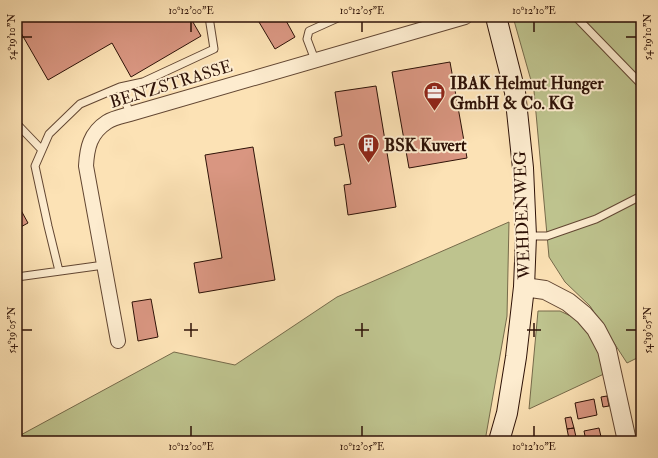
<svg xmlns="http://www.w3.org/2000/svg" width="658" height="458" viewBox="0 0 658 458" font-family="'IM FELL Double Pica',serif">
<rect width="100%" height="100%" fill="#fce2b5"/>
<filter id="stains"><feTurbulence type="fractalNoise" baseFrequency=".005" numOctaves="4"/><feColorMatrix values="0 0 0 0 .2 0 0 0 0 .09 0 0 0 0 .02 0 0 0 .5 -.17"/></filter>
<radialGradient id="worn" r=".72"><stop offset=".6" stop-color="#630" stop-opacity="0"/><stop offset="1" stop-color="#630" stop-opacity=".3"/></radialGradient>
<path fill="#bec38e" stroke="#766a4a" d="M 513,17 L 641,17 L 641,356 L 627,363 L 590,306 L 565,282 L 549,257 L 534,91 Z
M 509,222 L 507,316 L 485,441 L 17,441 L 17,437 L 174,352 L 235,365 L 337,297 Z
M 538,311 L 560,311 L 579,320 L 593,335 L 606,373 L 529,409 Z"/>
<path fill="#d99681" stroke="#2e1207" d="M 17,17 L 190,17 L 201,36 L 131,77 L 112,43 L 48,80 L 17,26 Z
M 226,17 L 236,17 L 228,21 Z
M 256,17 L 284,17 L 295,37 L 275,49 Z
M 450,62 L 467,158 L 409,168 L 392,72 Z
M 376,86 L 396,207 L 348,215 L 344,185 L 351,184 L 344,144 L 335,146 L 334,138 L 342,136 L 335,92 Z
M 253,147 L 275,280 L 199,293 L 194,263 L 222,258 L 205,155 Z
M 17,203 L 28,223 L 17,229 Z
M 151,299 L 158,337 L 138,341 L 132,302 Z
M 607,396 L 609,406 L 603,407 L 601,397 Z
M 594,399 L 597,415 L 578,419 L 575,403 Z
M 571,417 L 574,428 L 567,429 L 565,418 Z
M 574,428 L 576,437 L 569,439 L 567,429 Z
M 599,428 L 602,441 L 586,441 L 584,431 Z"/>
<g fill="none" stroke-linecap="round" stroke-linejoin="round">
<defs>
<path id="service" d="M 576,17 L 641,84
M 315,60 L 307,39 L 309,31 L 340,17
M 120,87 L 130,114
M 17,124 L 42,150
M 528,236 L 547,236 L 596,219 L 641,196
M 59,271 L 48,226 L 35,166 L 49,134 L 80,104 L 120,87 L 143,82 L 214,49 L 209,17
M 17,277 L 104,265"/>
<path id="minor" d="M 118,341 L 86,166 C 87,148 90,133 107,122 C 113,118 123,116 130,114 L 465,17"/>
<path id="tertiary" d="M 524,287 L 545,290 L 568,302 L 584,315 L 596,329 L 607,350 L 627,441"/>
<path id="secondary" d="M 496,17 L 515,92 L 523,168 L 526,236 L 524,287 L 516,357 L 507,413 L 499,441"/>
</defs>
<use href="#service" stroke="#624632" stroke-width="9"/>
<use href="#minor" stroke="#624632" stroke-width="16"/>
<use href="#tertiary" stroke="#624632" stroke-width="20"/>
<use href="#secondary" stroke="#2e1207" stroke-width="22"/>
<use href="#service" stroke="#fdeccf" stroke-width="7"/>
<use href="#minor" stroke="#fdeccf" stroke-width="14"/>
<use href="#tertiary" stroke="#fdeccf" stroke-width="18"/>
<use href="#secondary" stroke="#fdeccf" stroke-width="20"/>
</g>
<path fill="none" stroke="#2e1207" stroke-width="1.5" d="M 191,22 L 191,32M 362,22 L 362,32M 534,22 L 534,32M 22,37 L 32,37M 626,37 L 636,37M 191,323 L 191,337M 362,323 L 362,337M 534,323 L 534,337M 22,330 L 32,330M 184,330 L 198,330M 355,330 L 369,330M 527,330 L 541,330M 626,330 L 636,330M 191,426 L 191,436M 362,426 L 362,436M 534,426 L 534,436"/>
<defs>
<symbol id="office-pin" viewBox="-11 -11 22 30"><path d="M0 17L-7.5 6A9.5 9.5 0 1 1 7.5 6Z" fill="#8f2418" stroke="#fdeccf"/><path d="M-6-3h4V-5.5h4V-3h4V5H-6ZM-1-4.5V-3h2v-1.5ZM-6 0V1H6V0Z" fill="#fff"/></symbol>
<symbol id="building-pin" viewBox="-11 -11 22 30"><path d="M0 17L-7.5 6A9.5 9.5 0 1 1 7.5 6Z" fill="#8f2418" stroke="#fdeccf"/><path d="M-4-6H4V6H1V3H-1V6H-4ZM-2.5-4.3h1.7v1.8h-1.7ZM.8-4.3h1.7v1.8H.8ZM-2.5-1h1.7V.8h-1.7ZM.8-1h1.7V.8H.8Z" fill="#fff"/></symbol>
</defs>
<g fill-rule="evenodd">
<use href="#office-pin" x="422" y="80" width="25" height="34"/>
<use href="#building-pin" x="356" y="132" width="25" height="34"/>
</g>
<g text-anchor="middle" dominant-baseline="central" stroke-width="4" stroke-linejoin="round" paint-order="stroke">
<g font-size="17" font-weight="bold" fill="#2e1207" stroke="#fdeccf" text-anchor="start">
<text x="450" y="83">IBAK Helmut Hunger<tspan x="450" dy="20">GmbH &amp; Co. KG</tspan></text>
<text x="384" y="145">BSK Kuvert</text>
</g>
<g font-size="17" fill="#2e1207" stroke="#fdeccf">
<text transform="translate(171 84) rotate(-17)">BENZSTRASSE</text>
<text transform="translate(522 215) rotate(-92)">WEHDENWEG</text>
</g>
</g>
<rect width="658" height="458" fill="none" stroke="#fce2b5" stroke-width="44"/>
<rect x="22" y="22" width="614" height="414" fill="none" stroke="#2e1207" stroke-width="1.5"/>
<g font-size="10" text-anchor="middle" fill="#2e1207">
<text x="191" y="14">10°12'00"E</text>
<text x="362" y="14">10°12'05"E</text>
<text x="534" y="14">10°12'10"E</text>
<text transform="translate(11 37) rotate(-90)" y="4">54°19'10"N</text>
<text transform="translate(647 37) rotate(-90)" y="4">54°19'10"N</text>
<text transform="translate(11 330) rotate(-90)" y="4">54°19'05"N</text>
<text transform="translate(647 330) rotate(-90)" y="4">54°19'05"N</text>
<text x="191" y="450">10°12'00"E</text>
<text x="362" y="450">10°12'05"E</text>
<text x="534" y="450">10°12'10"E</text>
</g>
<rect width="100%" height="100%" filter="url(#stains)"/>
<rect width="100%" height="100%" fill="url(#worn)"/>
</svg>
